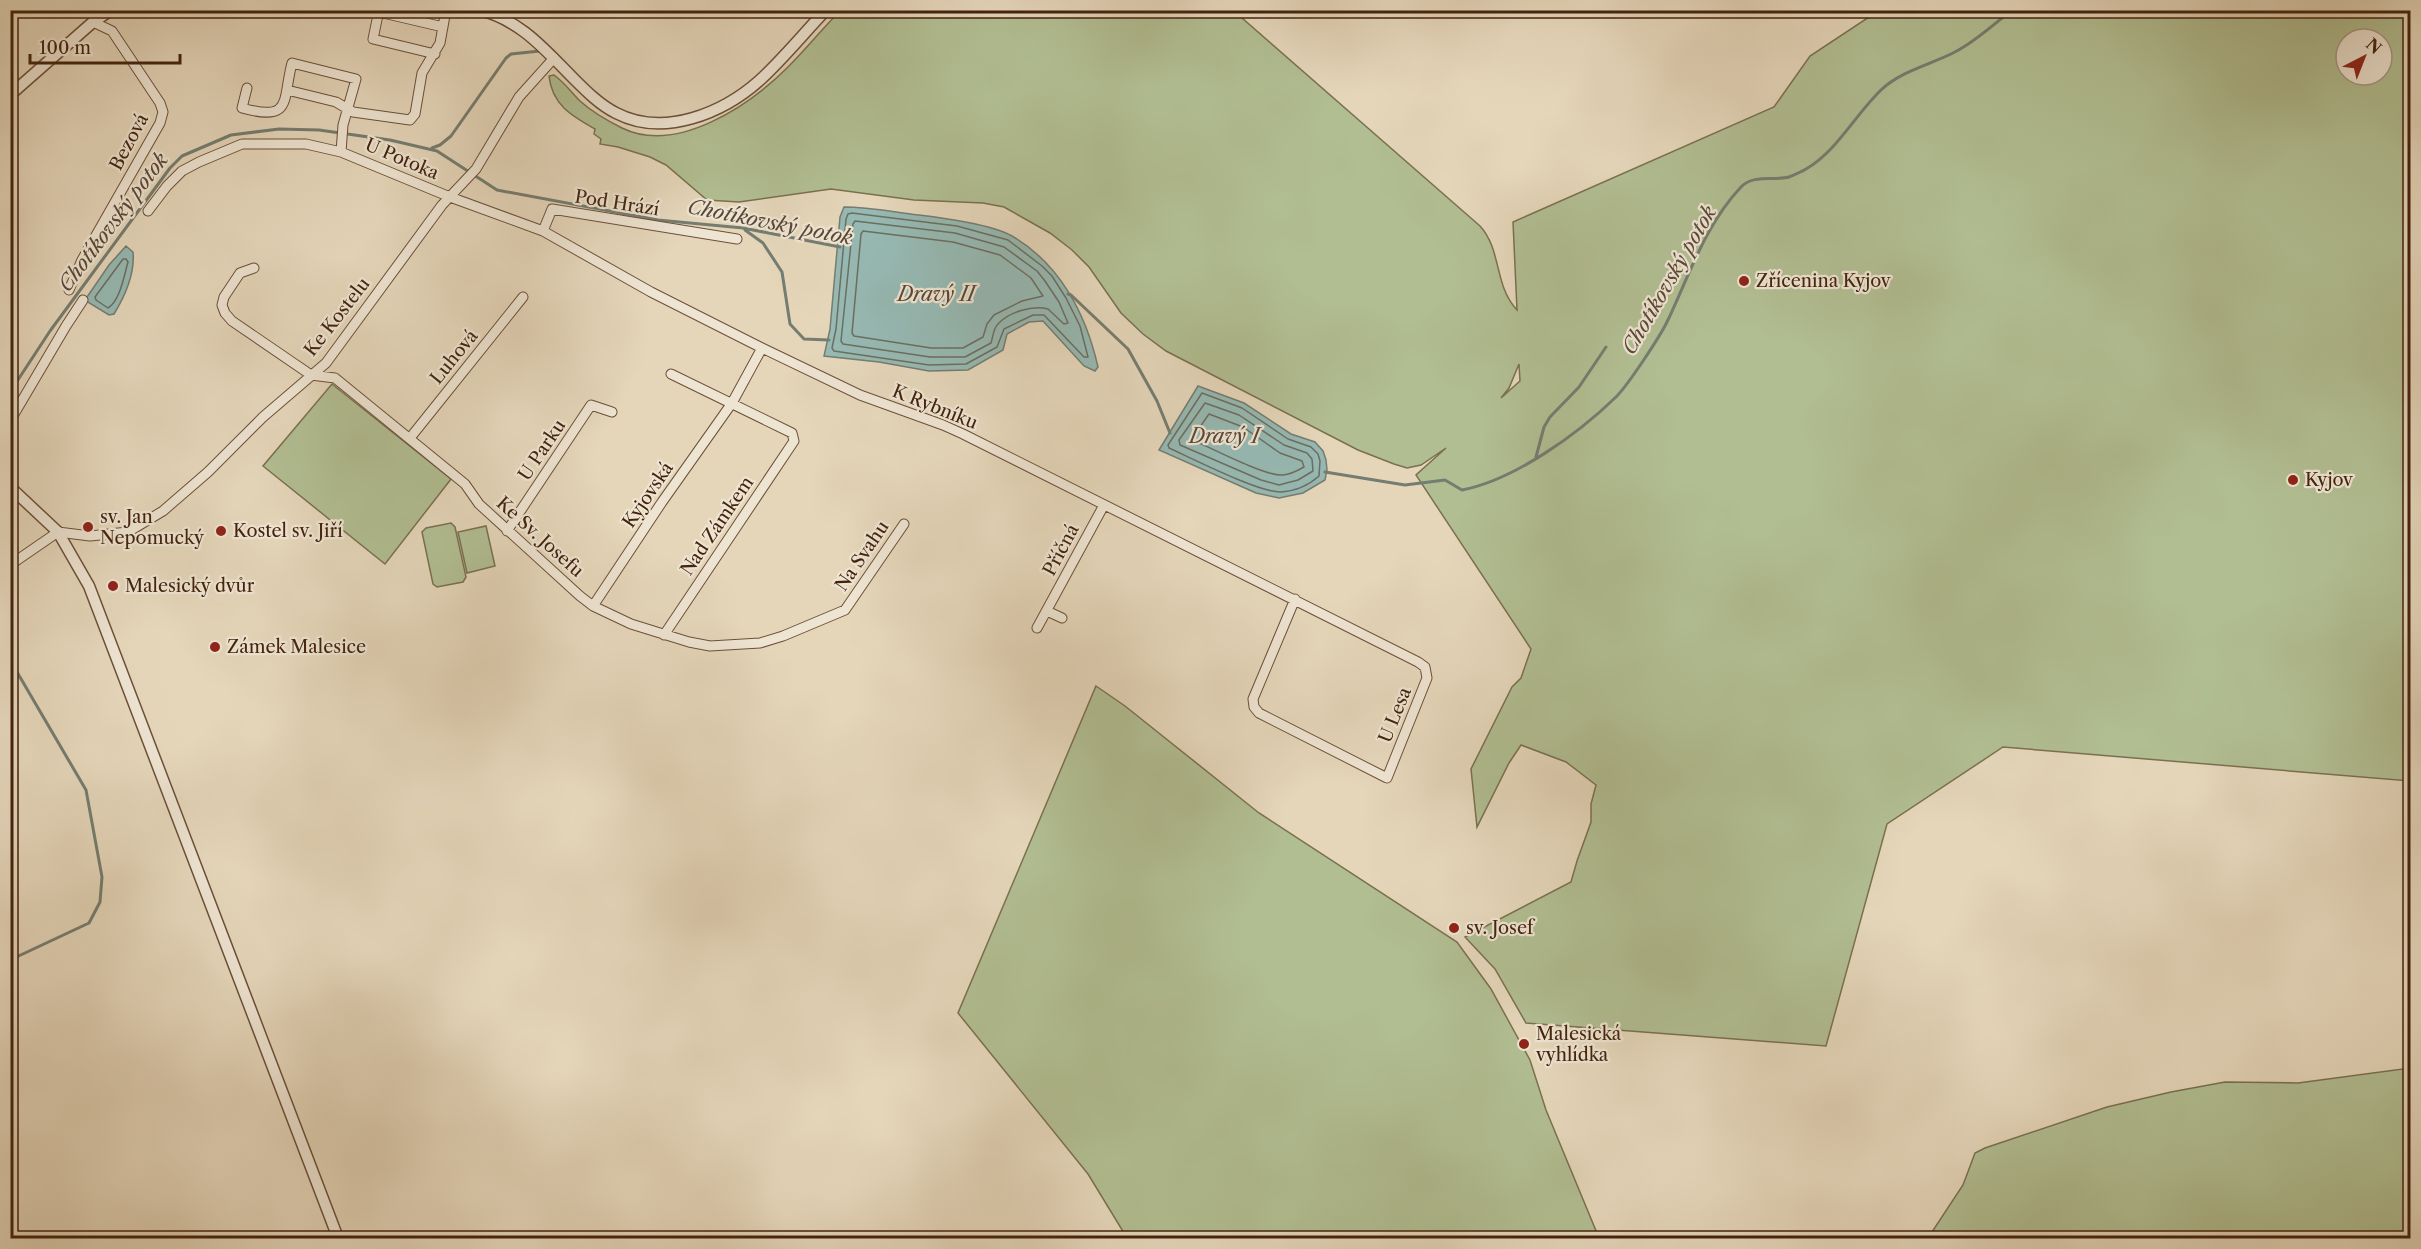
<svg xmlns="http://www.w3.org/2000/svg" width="2421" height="1249" viewBox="0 0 2421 1249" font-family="'Libre Caslon Text',serif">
<rect width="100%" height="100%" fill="#e5d6ba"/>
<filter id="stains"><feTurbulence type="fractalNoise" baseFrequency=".00333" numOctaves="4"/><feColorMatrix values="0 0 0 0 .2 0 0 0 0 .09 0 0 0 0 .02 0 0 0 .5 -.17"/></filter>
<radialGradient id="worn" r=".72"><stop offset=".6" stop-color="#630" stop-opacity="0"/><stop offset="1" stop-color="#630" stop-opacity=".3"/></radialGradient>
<path fill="#b1be92" stroke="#7a7050" stroke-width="1.5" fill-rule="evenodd" d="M 840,11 L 1234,11 L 1480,226 C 1502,250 1494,286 1517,310 L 1513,222 L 1774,107 L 1810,56 L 1878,11 L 2410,11 L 2410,781 L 2003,747 L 1887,824 L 1826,1046 L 1526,1023 L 1495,969 L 1465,937 L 1571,882 L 1577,861 L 1591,822 L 1591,804 L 1596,785 L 1566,762 L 1521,745 L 1509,763 L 1477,827 L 1471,769 L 1512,687 L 1521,678 L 1531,649 L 1416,475 L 1446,448 L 1421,465 L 1407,468 L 1394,464 L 1358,450 L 1166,351 L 1143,334 L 1121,313 L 1089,267 L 1072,250 L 1050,233 L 1004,207 L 983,203 L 914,200 L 831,189 L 739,202 L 707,200 L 666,165 L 650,157 L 618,147 L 600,144 L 601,139 L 594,134 L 595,129 C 572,116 552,105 549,76 L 554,75 C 564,82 571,92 580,101 C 591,111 608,121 622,128 C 677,155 750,105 788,67 C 806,49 822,29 840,11 ZM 2346,39 L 2382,39 L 2382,75 L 2346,75 ZM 1519,364 L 1520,381 L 1501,398 L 1509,388 Z
M 332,384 L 451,479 L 385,564 L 263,466 Z
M 451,523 L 455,527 L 466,577 L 463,582 L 437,587 L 433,584 L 422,532 L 426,528 Z
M 486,526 L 495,566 L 467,573 L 458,532 Z
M 1096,686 L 1125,706 L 1259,813 L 1457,942 L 1491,989 L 1530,1060 L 1546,1110 L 1599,1238 L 1127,1238 L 1088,1174 L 958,1013 Z
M 2410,1068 L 2410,1238 L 1928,1238 L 1963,1185 L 1975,1153 L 1985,1148 L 2107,1107 L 2171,1092 L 2225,1082 L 2298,1083 Z"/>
<path fill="#96b9b3" stroke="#757d71" stroke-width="1.5" d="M 844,207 C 869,207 893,212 918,215 C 942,218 991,224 1012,236 C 1060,264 1086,314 1098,367 L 1095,371 L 1084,366 L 1043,321 L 1029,322 L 1007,334 L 1003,350 L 968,370 L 929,371 L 879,362 L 824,356 L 830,329 L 840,217 Z
M 126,246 L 133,252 C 135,273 125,296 114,314 L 109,315 L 86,301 L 87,297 L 109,265 Z
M 1198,386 L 1244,403 L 1291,434 L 1315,442 L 1323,451 L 1326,460 L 1327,470 L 1325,480 L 1303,493 L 1279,498 L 1256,493 L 1159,450 Z"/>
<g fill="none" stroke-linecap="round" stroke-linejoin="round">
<path stroke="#6c6e60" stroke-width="1.5" d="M 852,213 L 957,226 L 1008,240 L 1042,266 L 1052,276 L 1066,298 L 1080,326 L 1088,357 L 1084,357 L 1044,315 L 1033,315 L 1004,329 L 997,347 L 966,364 L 929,365 L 834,351 L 832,348 L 836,329 L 846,219 L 848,214 Z
M 855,221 L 955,233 L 1004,247 L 1037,271 L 1045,281 L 1059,302 L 1068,323 L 1064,324 L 1048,309 C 1032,305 1009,312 998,324 C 993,329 993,337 991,343 L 965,357 L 930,357 L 843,344 L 841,341 L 853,224 Z
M 863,231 L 953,242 L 1000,255 L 1031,278 L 1043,296 L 1022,301 L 994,315 L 987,324 L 983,337 L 963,348 L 931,348 L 854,336 L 852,333 L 861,234 Z
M 123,259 L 126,259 L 128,262 C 124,276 120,301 108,308 L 96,300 L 95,297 Z
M 1202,393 L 1242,408 L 1288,439 L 1311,447 L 1318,454 L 1320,461 L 1319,476 C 1309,485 1295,491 1281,492 C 1260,493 1191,458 1169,448 L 1168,445 Z
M 1205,403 L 1239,415 L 1284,445 L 1307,453 L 1312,459 L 1313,471 L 1298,480 L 1279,485 L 1261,480 L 1180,445 L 1179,440 Z
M 1209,414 L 1243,427 L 1280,453 L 1302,461 L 1304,467 C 1297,471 1290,475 1282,475 C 1265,476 1213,449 1195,441 L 1193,437 Z"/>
<path stroke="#757d71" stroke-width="3" d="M 432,148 L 440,145 L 451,136 L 506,58 L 511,54 L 540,51
M 745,230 L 763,243 L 782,272 L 790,324 L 804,339 L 829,340
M 1068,294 L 1071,295 L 1128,349 L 1157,401 L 1170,433
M 10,392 L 50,331 L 170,168 L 182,156 L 231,135 L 279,129 L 319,130 L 390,140 L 437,151 L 497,190 L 658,220 L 743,228 L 840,247
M 1536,457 L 1544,427 L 1550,417 L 1579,387 L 1606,347
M 1325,472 L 1405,485 L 1445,480 L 1462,490 C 1514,480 1578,434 1616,397 C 1628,385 1659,338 1667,322 C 1689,276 1705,225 1741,187 C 1753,174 1774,181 1789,177 C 1794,175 1801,172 1806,169 C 1837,151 1855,115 1881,90 C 1901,71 1929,65 1953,53 C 1974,43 1994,24 2012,10
M 10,660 L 86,790 L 102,877 L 100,902 L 89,923 L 10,960"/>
<defs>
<path id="minor" d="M 379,10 L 373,39 L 435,54
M 379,12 L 443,27
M 247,88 L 242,108 C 293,122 282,101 292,63 L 356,79 L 343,125 L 341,152
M 287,90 L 336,102 L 353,112 L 410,120 L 415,114 L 422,73 L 440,43 L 446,10
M 148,211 L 167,186 L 182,171 L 199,162 L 242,144 L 306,144 L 341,152 L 450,197 L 543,231 L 651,292 L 762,348 L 860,395 L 943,425 L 963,434 L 1418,662 L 1425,667 L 1427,678 L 1387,778 L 1259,713 L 1254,707 L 1253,699 L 1295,599
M 543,231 L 552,209 L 737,239
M 254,268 L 240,273 L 224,297 L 222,305 L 225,313 L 232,321 L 311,375 L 335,378 L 465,484 L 479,504 L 580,596 L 593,606 L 631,624 L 689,642 L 710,646 L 760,643 L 783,636 L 845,610 L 904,524
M 69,290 L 82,260 L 160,123 L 163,112 L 160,103 L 112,31 L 93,22
M 10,421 L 66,326 L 83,300
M 410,438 L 523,297
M 507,531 L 591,405 L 612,412
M 10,565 L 58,532 L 90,536 L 128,532 L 163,511 L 208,472 L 263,417 L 326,363 L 442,205 L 476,169 L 519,97 L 554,58
M 593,606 L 662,502 L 732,403 L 762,348
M 1047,611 L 1062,618
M 1037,628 L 1104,505
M 664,635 L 794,441 L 792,433 L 671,374"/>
<path id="tertiary" d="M 479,10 C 521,20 545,50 574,79 C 586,91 600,105 616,113 C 664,138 723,113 760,80 C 783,59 804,33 826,10
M 10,95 L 93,22 L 111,10
M 10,487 L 58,532 L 89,586 L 338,1238"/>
</defs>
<use href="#minor" stroke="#6c5039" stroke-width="11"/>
<use href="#tertiary" stroke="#6c5039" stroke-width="13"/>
<use href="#minor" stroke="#eee4d2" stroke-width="9"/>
<use href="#tertiary" stroke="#eee4d2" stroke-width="10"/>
</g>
<g fill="#8f2418" stroke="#eee4d2" stroke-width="2">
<circle cx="1744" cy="281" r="6"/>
<circle cx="2293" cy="480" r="6"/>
<circle cx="88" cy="527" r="6"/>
<circle cx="221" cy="531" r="6"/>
<circle cx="113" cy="586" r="6"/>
<circle cx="215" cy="647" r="6"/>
<circle cx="1454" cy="928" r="6"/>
<circle cx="1524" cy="1044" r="6"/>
</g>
<g text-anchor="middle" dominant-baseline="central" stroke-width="4.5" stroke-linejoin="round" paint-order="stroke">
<g font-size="18" fill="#43230e" stroke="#eee4d2">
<text transform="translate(129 142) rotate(-62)">Bezová</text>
<text transform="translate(402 159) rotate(23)">U Potoka</text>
<text transform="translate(617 203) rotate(9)">Pod Hrází</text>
<text transform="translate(337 317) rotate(-52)">Ke Kostelu</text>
<text transform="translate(454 357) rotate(-51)">Luhová</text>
<text transform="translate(935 407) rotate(22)">K Rybníku</text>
<text transform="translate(542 450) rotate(-56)">U Parku</text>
<text transform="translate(648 495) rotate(-56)">Kyjovská</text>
<text transform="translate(717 526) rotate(-56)">Nad Zámkem</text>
<text transform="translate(540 537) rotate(42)">Ke Sv. Josefu</text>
<text transform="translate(1061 550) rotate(-62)">Příčná</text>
<text transform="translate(862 556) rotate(-56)">Na Svahu</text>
<text transform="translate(1395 715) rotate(-68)">U Lesa</text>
</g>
<g font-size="18" fill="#43230e" stroke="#eee4d2" text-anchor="start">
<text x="1756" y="281">Zřícenina Kyjov</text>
<text x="2305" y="480">Kyjov</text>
<text x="100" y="517">sv. Jan<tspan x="100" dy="21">Nepomucký</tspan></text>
<text x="233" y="531">Kostel sv. Jiří</text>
<text x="125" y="586">Malesický dvůr</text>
<text x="227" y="647">Zámek Malesice</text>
<text x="1466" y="928">sv. Josef</text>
<text x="1536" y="1034">Malesická<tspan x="1536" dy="21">vyhlídka</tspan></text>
</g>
<g font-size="20" font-style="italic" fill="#584837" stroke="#eee4d2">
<text transform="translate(113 222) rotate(-53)">Chotíkovský potok</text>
<text transform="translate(770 222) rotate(11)">Chotíkovský potok</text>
<text transform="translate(1669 280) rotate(-60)">Chotíkovský potok</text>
<text x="936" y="294">Dravý II</text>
<text x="1224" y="436">Dravý I</text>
</g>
</g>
<rect width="2421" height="1249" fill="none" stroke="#e5d6ba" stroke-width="36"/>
<rect x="12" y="12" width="2397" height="1225" fill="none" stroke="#43230e" stroke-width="3"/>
<rect x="18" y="18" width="2385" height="1213" fill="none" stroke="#43230e" stroke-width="1.5"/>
<g transform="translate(2364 57) rotate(42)"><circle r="28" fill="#eee4d2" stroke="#aa9784" stroke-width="1.5"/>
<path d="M0-4.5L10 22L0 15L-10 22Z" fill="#8f2418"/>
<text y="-9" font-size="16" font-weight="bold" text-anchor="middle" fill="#43230e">N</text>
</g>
<path d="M30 54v9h150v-9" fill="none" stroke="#43230e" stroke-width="3"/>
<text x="39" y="54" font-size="18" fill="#43230e" stroke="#eee4d2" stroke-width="4.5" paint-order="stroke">100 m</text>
<rect width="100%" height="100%" filter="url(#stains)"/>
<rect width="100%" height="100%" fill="url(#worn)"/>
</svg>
